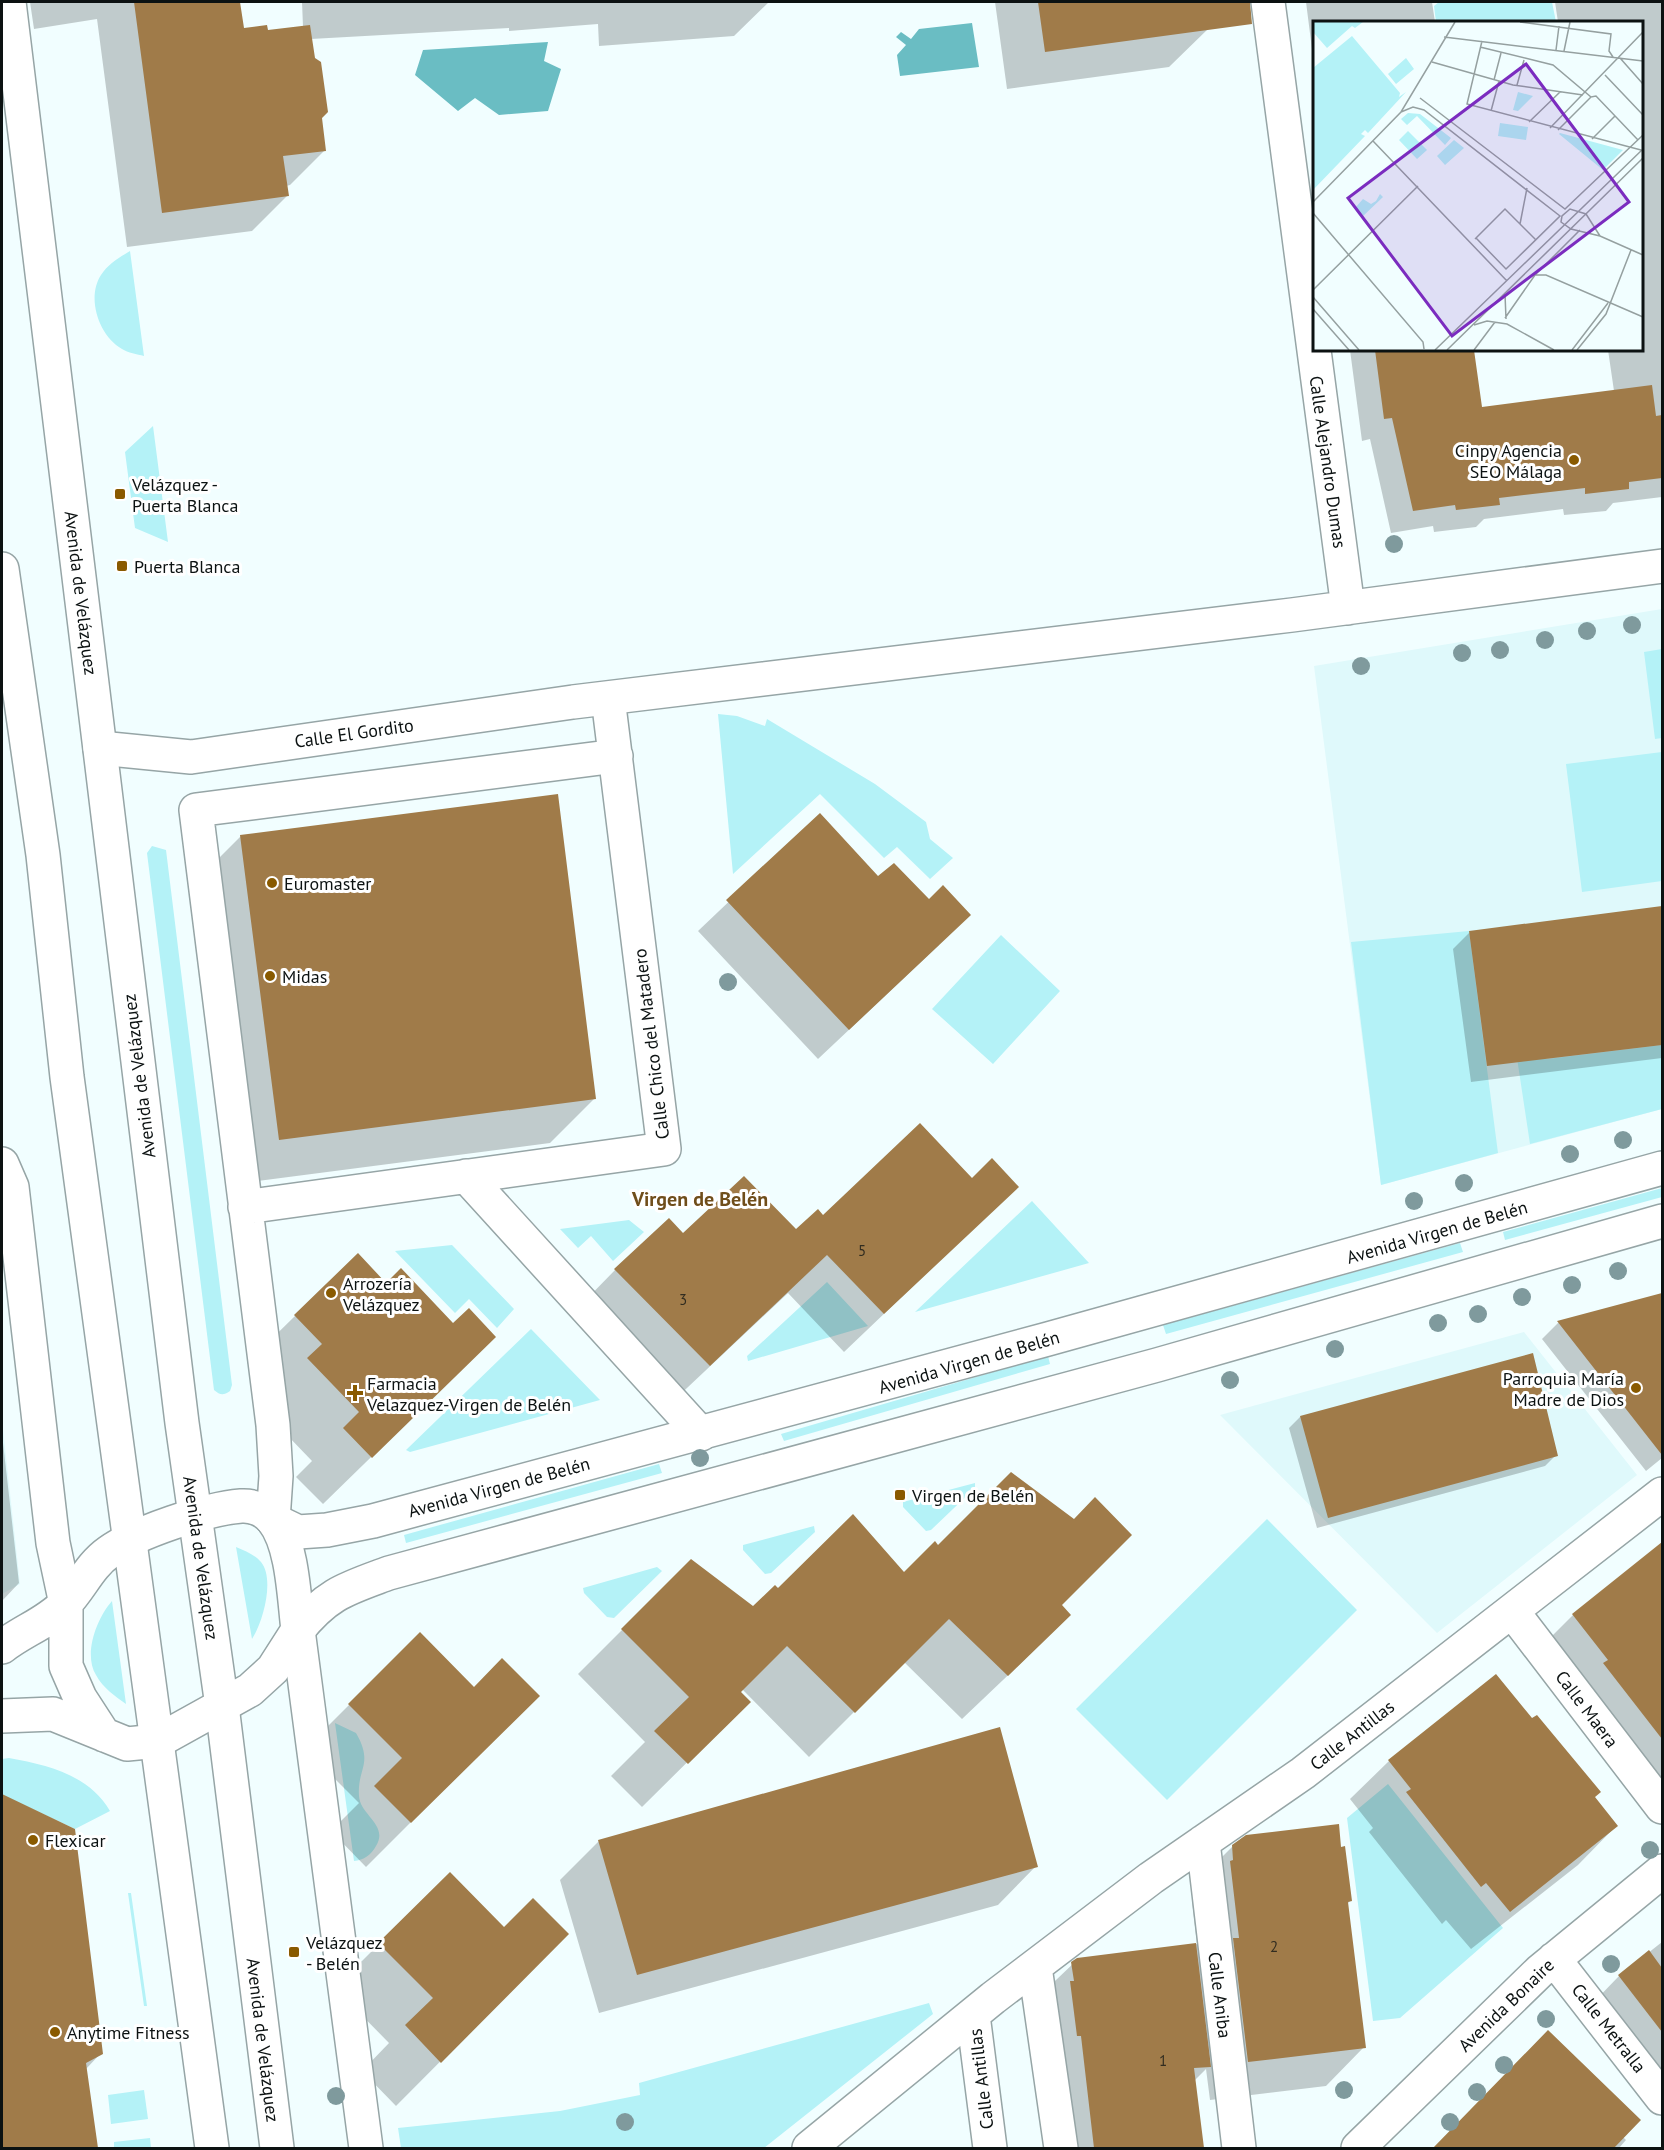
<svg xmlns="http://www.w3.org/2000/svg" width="1664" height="2150" viewBox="0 0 1664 2150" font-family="'PT Sans',sans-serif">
<rect width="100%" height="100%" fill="#f1feff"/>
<path fill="#dff9fb" d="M 1662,609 L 1662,1109 L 1381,1185 L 1314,666 Z
M 1524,1332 L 1637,1475 L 1437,1633 L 1220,1415 Z
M 2,1420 L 20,1584 L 2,1594 Z"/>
<path fill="#b4f2f7" d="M 1439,2 L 1552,2 L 1556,22 L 1436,22 L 1434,6 Z
M 130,251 L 144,356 C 137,354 128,353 122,349 C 99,336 86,298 101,275 C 108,264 120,257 130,251 Z
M 153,426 L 168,542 L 135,528 L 125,452 Z
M 1662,649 L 1662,738 L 1655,739 L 1644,652 Z
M 718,714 L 737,716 L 765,726 L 767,719 L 875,784 L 926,822 L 930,839 L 953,858 L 930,879 L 897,847 L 884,858 L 820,794 L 733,874 Z
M 1662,752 L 1662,881 L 1582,892 L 1566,764 Z
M 152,846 L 166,850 L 232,1385 L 230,1391 C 223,1396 220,1395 214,1390 L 147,853 Z
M 1469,931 L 1498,1153 L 1381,1185 L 1351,942 Z
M 1001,935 L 1060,991 L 993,1064 L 932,1009 Z
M 1662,1045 L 1662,1109 L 1530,1144 L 1517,1058 L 1547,1059 Z
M 1662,1188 L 1662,1197 L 1505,1240 L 1503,1232 Z
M 1032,1201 L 1089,1263 L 915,1312 Z
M 629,1220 L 644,1232 L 613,1261 L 591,1236 L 578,1248 L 560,1229 Z
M 1460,1243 L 1463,1252 L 1166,1334 L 1163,1325 Z
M 452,1245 L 514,1309 L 497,1328 L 469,1299 L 455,1313 L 395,1251 Z
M 827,1282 L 868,1326 L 748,1361 L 747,1356 Z
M 531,1329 L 600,1400 L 410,1452 L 406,1450 Z
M 1048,1356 L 1050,1364 L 784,1441 L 781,1434 Z
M 659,1464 L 662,1473 L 406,1543 L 404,1535 Z
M 975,1483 L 975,1488 L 931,1530 L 926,1531 L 903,1507 L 903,1502 Z
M 1267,1519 L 1357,1610 L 1167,1800 L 1076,1709 Z
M 814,1526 L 815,1532 L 771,1573 L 765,1574 L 743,1550 L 743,1545 Z
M 236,1547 C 245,1551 254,1554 261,1562 C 275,1579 263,1622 252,1639 Z
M 657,1567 L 662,1571 L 614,1618 L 607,1617 L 584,1593 L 583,1588 Z
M 112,1601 L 126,1704 C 115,1696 103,1688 96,1675 C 83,1654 97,1618 112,1601 Z
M 335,1723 L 356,1733 C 374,1764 357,1768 359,1796 C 360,1815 389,1825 376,1846 C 371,1855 364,1860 354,1861 Z
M 9,1758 C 48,1765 89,1775 110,1811 L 75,1829 L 11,1799 L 2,1804 L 2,1759 Z
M 1388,1784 L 1503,1928 L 1400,2018 L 1373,2021 L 1347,1818 Z
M 128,1893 L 131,1893 L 147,2006 L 144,2006 Z
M 929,2003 L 933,2014 L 764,2148 L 401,2148 L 398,2128 L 560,2111 L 640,2095 L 639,2083 Z
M 144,2090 L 148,2119 L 111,2124 L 108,2095 Z
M 150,2138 L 151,2148 L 114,2148 L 114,2142 Z"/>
<path fill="#6abdc3" d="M 972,23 L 979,67 L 900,76 L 897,55 L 906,45 L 896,37 L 901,32 L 911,39 L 919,29 Z
M 548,42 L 544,61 L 561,69 L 548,111 L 499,115 L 475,98 L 458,111 L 415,75 L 423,50 Z"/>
<path fill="#0003" d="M 30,2 L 239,2 L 243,30 L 266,32 L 303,27 L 302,2 L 769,2 L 734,36 L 599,46 L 598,24 L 509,31 L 509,28 L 311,39 L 325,150 L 290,185 L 286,186 L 287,196 L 252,231 L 127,247 L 97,19 L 34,29 Z
M 995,2 L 1205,2 L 1208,29 L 1169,67 L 1007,89 Z
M 1306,2 L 1432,2 L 1435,22 L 1314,22 L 1314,65 Z
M 1555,2 L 1662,2 L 1662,497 L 1613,503 L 1606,511 L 1564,515 L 1563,509 L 1484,519 L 1476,527 L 1434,532 L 1433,526 L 1391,533 L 1370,439 L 1362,441 L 1350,350 L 1473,350 L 1481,409 L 1614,391 L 1608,350 L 1642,350 L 1642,22 L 1558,22 Z
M 820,815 L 878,878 L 929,901 L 939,945 L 818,1059 L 698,931 Z
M 241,836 L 595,1098 L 550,1143 L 234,1184 L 196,881 Z
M 1662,907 L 1662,1058 L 1471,1082 L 1453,949 L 1470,932 Z
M 972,1180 L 1017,1187 L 844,1352 L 788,1293 L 670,1404 L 577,1309 L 615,1270 L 683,1236 L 796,1232 L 823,1217 Z
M 1662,1295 L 1662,1458 L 1646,1471 L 1542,1339 L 1558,1323 Z
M 295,1316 L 446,1384 L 323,1504 L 296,1477 L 312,1461 L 260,1407 L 275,1392 L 247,1363 Z
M 1532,1355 L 1556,1455 L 1545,1466 L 1317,1528 L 1289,1428 L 1300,1417 Z
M 2,1434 L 19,1583 L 2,1601 Z
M 1662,1545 L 1662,1798 L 1534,1654 L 1573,1615 Z
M 938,1547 L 1060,1605 L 1025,1659 L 962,1719 L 904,1662 L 809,1757 L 742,1689 L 739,1692 L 748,1702 L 642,1807 L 611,1776 L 645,1742 L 578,1674 L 691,1561 L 753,1608 L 778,1591 L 904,1574 Z
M 420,1634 L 474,1689 L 537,1696 L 366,1867 L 331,1831 L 359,1803 L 305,1749 Z
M 1389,1761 L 1594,1797 L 1616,1826 L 1578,1865 L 1471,1949 L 1446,1920 L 1442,1924 L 1369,1832 L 1373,1828 L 1350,1799 Z
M 11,1800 L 101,2053 L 86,2069 L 96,2148 L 2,2148 L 2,1805 Z
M 599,1841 L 1036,1866 L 998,1905 L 599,2013 L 560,1880 Z
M 1233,1846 L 1340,1849 L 1350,1901 L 1347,1904 L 1364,2047 L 1326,2086 L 1210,2100 L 1206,2069 L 1194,2081 L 1203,2148 L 1051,2148 L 1033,2002 L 1078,1959 L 1197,1944 L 1192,1901 L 1195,1898 L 1194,1885 Z
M 504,1928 L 567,1934 L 396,2106 L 362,2071 L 389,2043 L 335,1988 L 379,1944 Z
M 1662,1942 L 1662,2100 L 1590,2006 L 1619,1976 Z
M 1518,2062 L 1623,2137 L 1626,2140 L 1619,2148 L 1434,2148 Z"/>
<path fill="#a07b49" d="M 134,2 L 240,2 L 244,28 L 267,25 L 268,30 L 310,25 L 315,58 L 321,62 L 328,112 L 322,118 L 326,151 L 283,156 L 289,196 L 162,213 Z
M 1038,2 L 1250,2 L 1252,24 L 1045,52 Z
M 1375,350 L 1474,350 L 1482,407 L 1652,385 L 1656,416 L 1662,415 L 1662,478 L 1629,482 L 1629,489 L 1585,494 L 1585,488 L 1499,498 L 1500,505 L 1456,510 L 1455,505 L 1413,511 L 1392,418 L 1384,419 Z
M 558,794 L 596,1099 L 279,1140 L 240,835 Z
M 820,813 L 878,876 L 894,863 L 929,899 L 943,885 L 971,915 L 849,1030 L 726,900 Z
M 1662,906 L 1662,1045 L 1487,1066 L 1469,931 Z
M 920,1123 L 972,1178 L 992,1158 L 1019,1187 L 884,1314 L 827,1255 L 710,1366 L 614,1269 L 669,1218 L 683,1233 L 744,1176 L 796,1229 L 818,1209 L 823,1215 Z
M 358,1253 L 386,1283 L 401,1268 L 453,1323 L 469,1308 L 496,1337 L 372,1458 L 343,1428 L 359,1412 L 307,1358 L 322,1344 L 294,1315 Z
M 1662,1293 L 1662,1455 L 1557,1321 Z
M 1533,1353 L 1558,1456 L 1328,1518 L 1300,1416 Z
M 1011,1472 L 1074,1519 L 1095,1497 L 1132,1535 L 1062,1605 L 1071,1615 L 1008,1676 L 949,1619 L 855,1713 L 787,1646 L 741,1692 L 751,1702 L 688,1764 L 654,1731 L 689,1697 L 621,1629 L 691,1559 L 753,1606 L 775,1585 L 778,1588 L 853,1514 L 904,1572 L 935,1541 L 938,1545 Z
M 1662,1542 L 1662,1739 L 1603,1663 L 1608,1660 L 1572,1614 Z
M 420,1632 L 474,1687 L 502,1658 L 540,1696 L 411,1823 L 374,1786 L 402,1758 L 348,1704 Z
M 1496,1674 L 1532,1718 L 1537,1715 L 1601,1792 L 1595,1797 L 1618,1826 L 1510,1912 L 1486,1883 L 1481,1887 L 1406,1792 L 1411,1789 L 1388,1760 Z
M 1000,1727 L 1038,1867 L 637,1975 L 598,1840 Z
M 2,1794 L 75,1829 L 103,2054 L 86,2063 L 98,2148 L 2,2148 Z
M 1339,1824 L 1341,1847 L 1345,1846 L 1352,1901 L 1348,1902 L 1366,2048 L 1248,2062 L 1233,1938 L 1239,1938 L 1230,1861 L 1233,1860 L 1232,1845 L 1246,1835 Z
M 450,1872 L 504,1927 L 533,1898 L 569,1934 L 441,2063 L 405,2025 L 433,1998 L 378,1943 Z
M 1196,1943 L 1211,2067 L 1194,2068 L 1204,2148 L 1094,2148 L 1081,2036 L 1077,2036 L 1070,1981 L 1074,1981 L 1071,1962 L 1077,1958 Z
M 1649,1950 L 1662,1968 L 1662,2032 L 1618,1975 Z
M 1548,2030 L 1641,2120 L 1614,2148 L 1433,2148 Z"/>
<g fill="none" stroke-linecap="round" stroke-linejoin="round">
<defs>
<path id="minor" d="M 1268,2 L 1348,608
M 100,748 L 191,757 L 573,702 L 1292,615 L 1662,566
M 2,1164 L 12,1187 L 53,1543 L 66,1604
M 466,1176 L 701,1434
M 245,1207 L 664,1149 L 608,698
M 273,1520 L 276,1476 L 273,1425 L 196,810 L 616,756
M 1512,1611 L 1662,1807
M 298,1630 L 366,2148
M 1203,1842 L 1239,2148
M 1554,1959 L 1662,2098
M 1035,1967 L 1061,2148
M 973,2015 L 990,2148
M 809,2148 L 993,1998 L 1151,1878 L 1303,1773 L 1662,1494
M 1358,2148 L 1540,1971 L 1662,1871"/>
<path id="tertiary" d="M 273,1520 L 298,1532 L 327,1530 L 373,1521 C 804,1407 1233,1289 1662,1168
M 298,1630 C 328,1593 346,1589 389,1573 L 1157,1365 L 1662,1221"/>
<path id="secondary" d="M 66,1604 L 66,1666 L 80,1698 L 104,1735
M 2,1647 C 22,1631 47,1623 65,1604 C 81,1588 89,1566 109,1552 C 137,1532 206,1509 241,1506 C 253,1505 266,1511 273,1520 C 293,1545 294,1598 298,1630 L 273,1669 L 250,1690 L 158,1741 L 127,1744 L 53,1714 L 2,1716"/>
<path id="primary" d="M 9,2 L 182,1423 L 222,1706 L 277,2148
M 2,569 L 43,855 L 67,1077 L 212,2148"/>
</defs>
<use href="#minor" stroke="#96a5a6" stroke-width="36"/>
<use href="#tertiary" stroke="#96a5a6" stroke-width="36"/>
<use href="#secondary" stroke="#96a5a6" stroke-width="36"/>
<use href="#primary" stroke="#96a5a6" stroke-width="36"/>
<use href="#minor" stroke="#fff" stroke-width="33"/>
<use href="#tertiary" stroke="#fff" stroke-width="33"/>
<use href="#secondary" stroke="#fff" stroke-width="33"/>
<use href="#primary" stroke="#fff" stroke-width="33"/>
</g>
<g fill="#7f9a9d">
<circle cx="1394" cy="544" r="9"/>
<circle cx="1632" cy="625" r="9"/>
<circle cx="1587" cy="631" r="9"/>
<circle cx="1545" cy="640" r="9"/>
<circle cx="1500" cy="650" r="9"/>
<circle cx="1462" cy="653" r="9"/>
<circle cx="1361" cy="666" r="9"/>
<circle cx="728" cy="982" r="9"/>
<circle cx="1623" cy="1140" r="9"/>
<circle cx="1570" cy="1154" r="9"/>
<circle cx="1464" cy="1183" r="9"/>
<circle cx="1414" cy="1201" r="9"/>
<circle cx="1618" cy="1271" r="9"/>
<circle cx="1572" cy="1285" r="9"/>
<circle cx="1522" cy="1297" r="9"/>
<circle cx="1478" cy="1314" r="9"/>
<circle cx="1438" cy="1323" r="9"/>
<circle cx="1335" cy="1349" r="9"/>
<circle cx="1230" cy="1380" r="9"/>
<circle cx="700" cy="1458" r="9"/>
<circle cx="1650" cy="1850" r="9"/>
<circle cx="1611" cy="1964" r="9"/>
<circle cx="1546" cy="2019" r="9"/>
<circle cx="1504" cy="2065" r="9"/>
<circle cx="1344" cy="2090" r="9"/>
<circle cx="1477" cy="2092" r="9"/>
<circle cx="336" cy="2096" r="9"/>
<circle cx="625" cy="2122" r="9"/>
<circle cx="1450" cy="2122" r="9"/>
</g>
<g fill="#895a00" stroke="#fff" stroke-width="2">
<circle cx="1574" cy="460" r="6"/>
<rect x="114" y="488" width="12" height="12" rx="3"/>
<rect x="116" y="560" width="12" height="12" rx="3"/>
<circle cx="272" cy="883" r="6"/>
<circle cx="270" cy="976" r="6"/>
<circle cx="331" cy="1293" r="6"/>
<circle cx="1636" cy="1388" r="6"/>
<path d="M352 1384h6v6h6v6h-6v6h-6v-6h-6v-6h6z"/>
<rect x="894" y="1489" width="12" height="12" rx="3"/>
<circle cx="33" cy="1840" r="6"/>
<rect x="288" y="1946" width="12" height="12" rx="3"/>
<circle cx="55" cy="2032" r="6"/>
</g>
<g text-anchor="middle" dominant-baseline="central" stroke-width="6" stroke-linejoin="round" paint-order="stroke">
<g font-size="15" fill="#312c20">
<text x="862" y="1250">5</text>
<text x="683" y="1299">3</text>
<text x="1274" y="1946">2</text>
<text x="1163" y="2060">1</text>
</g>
<g font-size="18" fill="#0c1212" stroke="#fff" text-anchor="start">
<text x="1562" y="450" text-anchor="end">Cinpy Agencia<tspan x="1562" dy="21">SEO Málaga</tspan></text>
<text x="132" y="484">Velázquez -<tspan x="132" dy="21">Puerta Blanca</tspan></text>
<text x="134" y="566">Puerta Blanca</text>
<text x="284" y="883">Euromaster</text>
<text x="282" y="976">Midas</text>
<text x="343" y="1283">Arrozería<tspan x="343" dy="21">Velázquez</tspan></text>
<text x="1624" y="1378" text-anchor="end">Parroquia María<tspan x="1624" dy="21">Madre de Dios</tspan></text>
<text x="367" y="1383">Farmacia<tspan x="367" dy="21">Velazquez-Virgen de Belén</tspan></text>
<text x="912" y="1495">Virgen de Belén</text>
<text x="45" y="1840">Flexicar</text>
<text x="306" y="1942">Velázquez<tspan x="306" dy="21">- Belén</tspan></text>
<text x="67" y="2032">Anytime Fitness</text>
</g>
<g font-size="18" fill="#0c1212" stroke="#fff">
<text transform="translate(1328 462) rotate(82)">Calle Alejandro Dumas</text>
<text transform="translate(81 593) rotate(83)">Avenida de Velázquez</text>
<text transform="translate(354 733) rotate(-8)">Calle El Gordito</text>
<text transform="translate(651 1044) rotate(-97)">Calle Chico del Matadero</text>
<text transform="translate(139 1076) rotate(-97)">Avenida de Velázquez</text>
<text transform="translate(1437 1232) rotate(-16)">Avenida Virgen de Belén</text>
<text transform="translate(969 1362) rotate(-16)">Avenida Virgen de Belén</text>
<text transform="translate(499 1487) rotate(-15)">Avenida Virgen de Belén</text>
<text transform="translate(201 1558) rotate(82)">Avenida de Velázquez</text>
<text transform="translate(1587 1709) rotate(53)">Calle Maera</text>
<text transform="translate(1352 1735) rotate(-38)">Calle Antillas</text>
<text transform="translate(1220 1995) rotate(83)">Calle Aniba</text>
<text transform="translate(1506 2005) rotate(-44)">Avenida Bonaire</text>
<text transform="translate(1609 2028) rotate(52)">Calle Metralla</text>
<text transform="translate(263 2040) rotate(83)">Avenida de Velázquez</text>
<text transform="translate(981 2079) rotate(-97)">Calle Antillas</text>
</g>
<g font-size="20" font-weight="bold" fill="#704e1b" stroke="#fff">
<text x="700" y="1199">Virgen de Belén</text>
</g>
</g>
<g transform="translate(1313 21)">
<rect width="330" height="330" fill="#f1feff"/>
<path d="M 0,1 L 50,1 L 42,7 L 39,5 L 14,27 L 0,11 ZM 39,15 L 87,72 L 86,76 L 93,71 L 55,112 L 52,109 L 48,113 L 52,115 L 0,169 L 0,47 ZM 93,37 L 101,48 L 83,63 L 75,53 ZM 205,71 L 220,75 L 205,90 L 200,89 ZM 95,92 L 107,93 L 138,117 L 132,124 L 104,95 L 94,104 L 88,98 ZM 187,102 L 215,106 L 213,119 L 185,115 ZM 95,110 L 114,129 L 104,138 L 86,119 ZM 246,113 L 247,112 L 310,129 L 290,149 ZM 141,119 L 151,127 L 132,144 L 124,135 ZM 67,173 L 70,176 L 49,196 L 42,187 L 50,178 L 58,183 L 63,180 Z" fill="#b4f2f7"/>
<path fill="none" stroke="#95a0a0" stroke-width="1.5" d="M 207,1 L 298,13 L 296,30 L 300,36M 131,16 L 330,40M 169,20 L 154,83 L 328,129M 167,26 L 240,44 L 278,76 L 283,75 L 325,119M 243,29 L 246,5M 251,30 L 257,1M 307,37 L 330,63M 119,41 L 200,64 L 270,74M 292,54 L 330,94M 181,59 L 188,32M 204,64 L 211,39M 107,77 L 252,188 L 330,114M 178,90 L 186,60M 88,91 L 100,86 L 111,89 L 247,195 L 193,248 L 163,217M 216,101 L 247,71M 237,107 L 330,11M 245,109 L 278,76M 279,118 L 302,95M 60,120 L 194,260M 0,181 L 88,91 L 142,1M 0,192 L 110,321 L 111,328M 207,203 L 214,167M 287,215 L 273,193 L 257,188 L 249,195 L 248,201 L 258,208 L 287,215 L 330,234M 162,218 L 192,188 L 223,219M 222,254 L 233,254 L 330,296M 0,269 L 105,165M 192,273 L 193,298M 0,276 L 46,329M 0,288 L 36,329M 192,297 L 222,254 L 267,209M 161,304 L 174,300 L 194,303 L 241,329M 122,329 L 330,128M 134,329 L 330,137M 161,329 L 182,301M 259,329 L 295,282M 264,329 L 293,293 L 318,229"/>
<path fill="#7b2cbf" fill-opacity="0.15" stroke="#7b2cbf" stroke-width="3" d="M 213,43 L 316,181 L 139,315 L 35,177 Z"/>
<rect width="330" height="330" fill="none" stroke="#0c1212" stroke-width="3"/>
</g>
<rect width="1664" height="2150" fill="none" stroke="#0c1212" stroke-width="6"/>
</svg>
